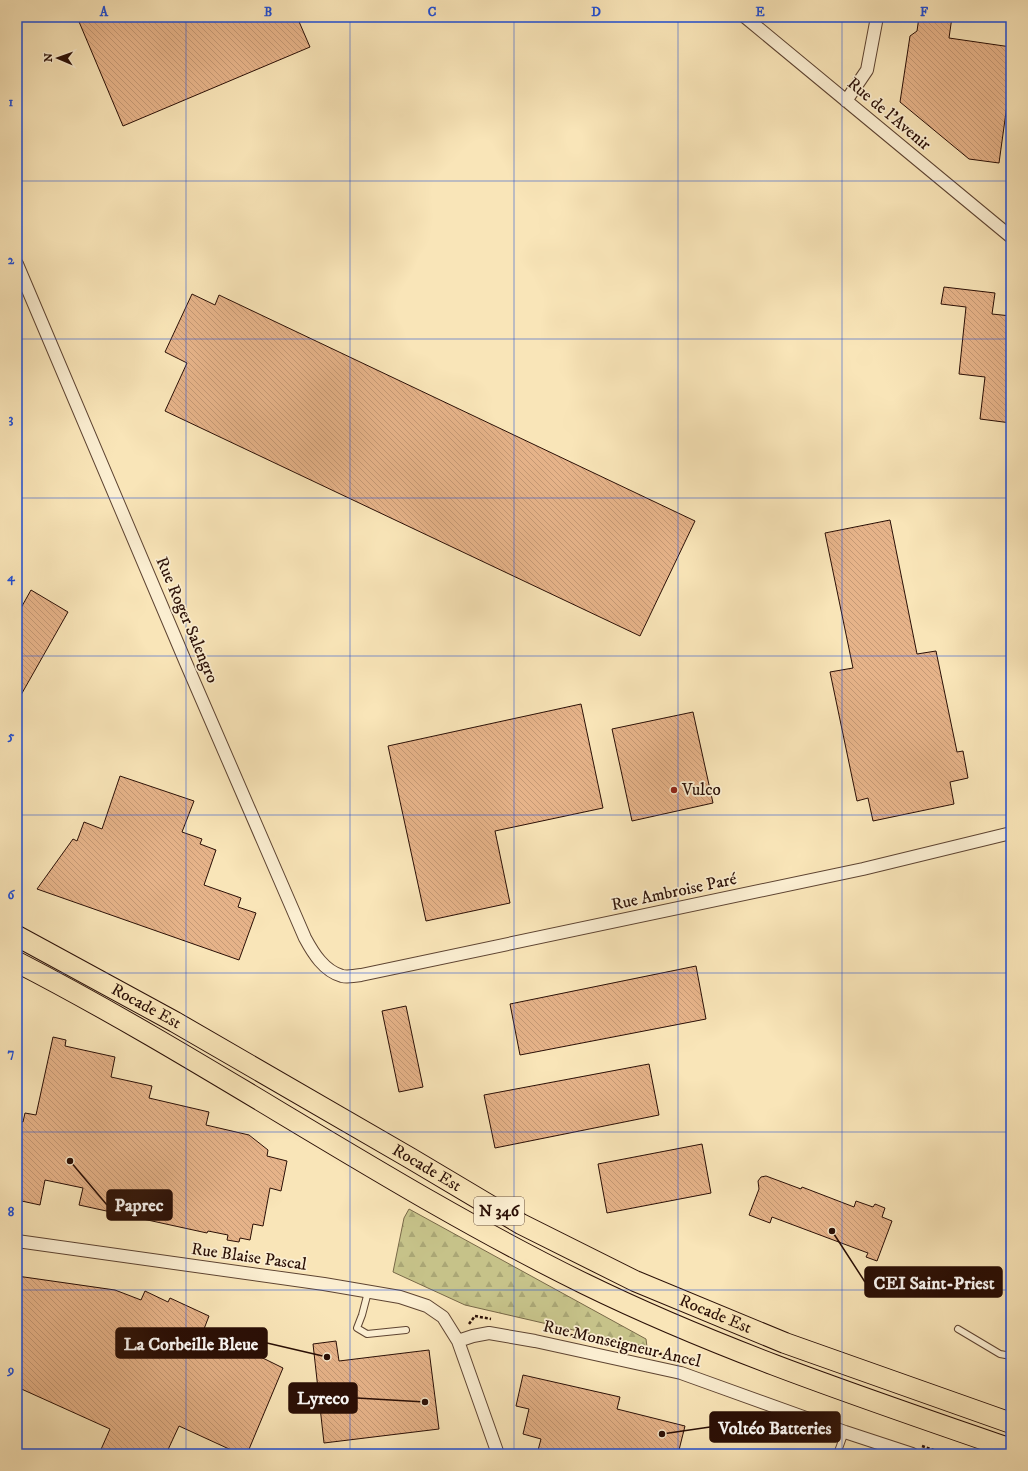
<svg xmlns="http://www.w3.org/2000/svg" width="1028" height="1471" viewBox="0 0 1028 1471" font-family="'IM FELL DW Pica',serif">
<defs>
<pattern id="forest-firs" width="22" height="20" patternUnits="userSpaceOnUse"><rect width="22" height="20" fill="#c6c289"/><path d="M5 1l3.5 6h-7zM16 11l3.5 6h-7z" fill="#aaa675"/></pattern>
<pattern id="building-back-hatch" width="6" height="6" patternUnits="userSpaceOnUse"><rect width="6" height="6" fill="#e6b389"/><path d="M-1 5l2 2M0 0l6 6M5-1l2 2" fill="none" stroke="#c59975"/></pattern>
</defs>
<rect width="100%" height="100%" fill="#f9e5b8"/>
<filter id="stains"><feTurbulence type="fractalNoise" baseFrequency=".005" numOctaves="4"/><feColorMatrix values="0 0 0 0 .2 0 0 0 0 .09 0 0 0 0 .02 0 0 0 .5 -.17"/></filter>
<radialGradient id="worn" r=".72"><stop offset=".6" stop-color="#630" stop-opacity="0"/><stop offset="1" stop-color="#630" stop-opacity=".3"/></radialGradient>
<path fill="url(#forest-firs)" stroke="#786848" d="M 409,1209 L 646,1339 L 647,1347 L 465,1305 L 393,1272 L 404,1218 Z"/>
<path fill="url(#building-back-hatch)" stroke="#2a0f06" d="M 77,17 L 297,17 L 310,47 L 123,126 Z
M 919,17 L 952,17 L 949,38 L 1011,47 L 1011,76 L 999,163 L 969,159 L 900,102 L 910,36 L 917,31 Z
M 944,287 L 995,293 L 992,314 L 1011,316 L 1011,423 L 980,419 L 985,377 L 959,374 L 966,307 L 941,304 Z
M 192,294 L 215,305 L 219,295 L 695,521 L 640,636 L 165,411 L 187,363 L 165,352 Z
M 890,520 L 917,654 L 936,651 L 957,752 L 963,751 L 968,778 L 950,782 L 954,804 L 873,821 L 868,798 L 857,801 L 830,672 L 853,668 L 825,533 Z
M 31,590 L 68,612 L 17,702 L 17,615 Z
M 581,704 L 603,808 L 495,831 L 510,903 L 426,921 L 388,746 Z
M 693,712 L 713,803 L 632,821 L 612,729 Z
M 120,776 L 194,801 L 182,832 L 202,839 L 200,844 L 216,850 L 204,885 L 241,898 L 238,907 L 256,913 L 239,960 L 37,889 L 73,839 L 77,841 L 84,822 L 102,829 Z
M 696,966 L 706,1019 L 520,1055 L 510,1004 Z
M 406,1006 L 423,1087 L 399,1092 L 382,1011 Z
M 53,1037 L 66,1040 L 65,1046 L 115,1057 L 111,1077 L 152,1086 L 149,1098 L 209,1112 L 206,1125 L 249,1135 L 268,1150 L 267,1156 L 287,1161 L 281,1191 L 270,1188 L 263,1226 L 253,1224 L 250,1240 L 240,1238 L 239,1242 L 227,1240 L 228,1235 L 208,1231 L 207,1233 L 79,1205 L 83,1188 L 45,1180 L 40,1205 L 17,1200 L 17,1120 L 23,1122 L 25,1113 L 36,1115 Z
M 649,1064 L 659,1115 L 495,1148 L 484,1095 Z
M 702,1144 L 711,1193 L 607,1213 L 598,1164 Z
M 766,1176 L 801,1189 L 802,1187 L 854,1207 L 856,1201 L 873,1207 L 875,1204 L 885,1208 L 882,1217 L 892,1221 L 877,1261 L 866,1257 L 868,1253 L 772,1217 L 770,1223 L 749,1215 L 759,1189 L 758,1181 L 761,1177 Z
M 17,1276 L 115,1290 L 141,1300 L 145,1291 L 168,1302 L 170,1298 L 209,1316 L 204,1329 L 283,1368 L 247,1454 L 240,1454 L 179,1426 L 166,1454 L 99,1454 L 110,1429 L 17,1387 Z
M 336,1341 L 339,1361 L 429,1350 L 439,1429 L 324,1443 L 313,1344 Z
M 523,1375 L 620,1397 L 617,1409 L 685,1426 L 678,1454 L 537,1454 L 541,1439 L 523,1434 L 529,1409 L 516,1406 Z"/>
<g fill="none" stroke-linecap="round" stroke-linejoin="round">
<defs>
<path id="service" d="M 368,1292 L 362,1315 L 357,1328 L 367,1334 L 406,1330
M 958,1329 L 1000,1354 L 1011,1356
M 837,1454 L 845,1432"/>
<path id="minor" d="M 745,17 L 1011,237
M 846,101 L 867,70 L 877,17
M 17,264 L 186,663 L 305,938 C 313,953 324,971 342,976 C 347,977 355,976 361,975 L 863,869 L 1011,833
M 17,1241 L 324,1284 L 400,1297 L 427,1306 L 443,1317 L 458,1341 L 498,1454
M 458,1341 L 473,1336 L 489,1333 L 535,1341 L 681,1373 L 845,1432 L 912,1454"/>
<g id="trunk">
<path id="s1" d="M 17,936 L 175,1022 L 410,1158 L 521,1224 L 635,1281 L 785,1343 L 1011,1423"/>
<path d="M 17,962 C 211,1062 389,1188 585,1284 C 722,1351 867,1399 1011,1449"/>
</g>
</defs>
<use href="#service" stroke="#5e4432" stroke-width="8"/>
<use href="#minor" stroke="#5e4432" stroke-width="14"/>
<use href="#trunk" stroke="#2a0f06" stroke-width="22"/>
<path stroke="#2a0f06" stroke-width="2.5" stroke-dasharray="3 2" stroke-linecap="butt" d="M 469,1324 L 475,1316 L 491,1319
M 551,1331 L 681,1358
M 922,1446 L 945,1454"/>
<use href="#service" stroke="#fbeed1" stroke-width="6"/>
<use href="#minor" stroke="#fbeed1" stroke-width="12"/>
<use href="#trunk" stroke="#f9e5b8" stroke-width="20"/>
</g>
<path fill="none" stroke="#1d4ed8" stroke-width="1" stroke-opacity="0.55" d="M 186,17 L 186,1454M 350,17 L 350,1454M 514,17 L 514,1454M 678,17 L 678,1454M 842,17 L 842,1454M 17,181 L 1011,181M 17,339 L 1011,339M 17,498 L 1011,498M 17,656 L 1011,656M 17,815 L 1011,815M 17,973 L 1011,973M 17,1132 L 1011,1132M 17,1290 L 1011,1290"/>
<circle fill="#8f2418" stroke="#fbeed1" stroke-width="1.5" cx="674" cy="790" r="4"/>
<g text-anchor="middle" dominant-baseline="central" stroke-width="3.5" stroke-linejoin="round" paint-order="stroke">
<rect fill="#fbeed1" stroke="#695243" stroke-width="1" x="474" y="1197" width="50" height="28" rx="3"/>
<g font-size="16" font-weight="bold" fill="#2a0f06">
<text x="499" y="1211">N 346</text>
</g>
<g font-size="17" fill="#2a0f06" stroke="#fbeed1">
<text transform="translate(889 114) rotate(40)">Rue de l'Avenir</text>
<text transform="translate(187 620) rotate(67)">Rue Roger Salengro</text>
<text transform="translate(674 892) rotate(-12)">Rue Ambroise Paré</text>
<text stroke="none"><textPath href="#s1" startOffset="147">Rocade Est</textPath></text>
<text stroke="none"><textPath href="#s1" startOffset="471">Rocade Est</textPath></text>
<text transform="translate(249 1257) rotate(8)">Rue Blaise Pascal</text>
<text stroke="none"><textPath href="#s1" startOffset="795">Rocade Est</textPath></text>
<text transform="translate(622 1344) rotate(13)">Rue Monseigneur Ancel</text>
</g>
<g font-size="17" fill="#2a0f06" stroke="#fbeed1" text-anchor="start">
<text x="682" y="790">Vulco</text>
</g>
</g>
<path fill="none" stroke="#2a0f06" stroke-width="1.5" d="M70 1161L107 1205M832 1231L865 1282M327 1357L267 1343M425 1402L357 1398M662 1434L710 1427"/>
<g fill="#2a0f06" stroke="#fbeed1" stroke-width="1.5">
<circle cx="70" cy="1161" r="4"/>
<circle cx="832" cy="1231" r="4"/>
<circle cx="327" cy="1357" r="4"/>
<circle cx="425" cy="1402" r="4"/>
<circle cx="662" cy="1434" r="4"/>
</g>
<g fill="#2a0f06" stroke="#2a0f06" stroke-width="1.5">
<rect x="107" y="1190" width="65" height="30" rx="4"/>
<rect x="865" y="1267" width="137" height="30" rx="4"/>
<rect x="116" y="1328" width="151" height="30" rx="4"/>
<rect x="289" y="1383" width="68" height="30" rx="4"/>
<rect x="710" y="1412" width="130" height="30" rx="4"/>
</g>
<g font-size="18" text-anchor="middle" font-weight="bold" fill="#fff">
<text x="139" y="1211">Paprec</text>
<text x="934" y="1289">CEI Saint-Priest</text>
<text x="191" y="1350">La Corbeille Bleue</text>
<text x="323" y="1404">Lyreco</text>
<text x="775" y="1434">Voltéo Batteries</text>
</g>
<rect width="1028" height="1471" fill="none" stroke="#f9e5b8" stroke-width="44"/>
<g transform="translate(58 58) rotate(272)" stroke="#fbeed1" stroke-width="3" paint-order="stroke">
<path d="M0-3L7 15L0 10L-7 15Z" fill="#2a0f06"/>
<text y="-6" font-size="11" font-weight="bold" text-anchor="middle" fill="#2a0f06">N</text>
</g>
<rect x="22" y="22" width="984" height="1427" fill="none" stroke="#1d4ed8" stroke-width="1.5"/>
<g font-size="13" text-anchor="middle" font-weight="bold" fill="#1d4ed8">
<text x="104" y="16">A</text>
<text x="268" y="16">B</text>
<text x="432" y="16">C</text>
<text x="596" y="16">D</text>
<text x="760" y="16">E</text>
<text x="924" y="16">F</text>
<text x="11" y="106">1</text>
<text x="11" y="264">2</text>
<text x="11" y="423">3</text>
<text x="11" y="581">4</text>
<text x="11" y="740">5</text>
<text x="11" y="899">6</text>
<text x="11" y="1057">7</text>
<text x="11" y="1216">8</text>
<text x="11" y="1374">9</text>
</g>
<rect width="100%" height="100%" filter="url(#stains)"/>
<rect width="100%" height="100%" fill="url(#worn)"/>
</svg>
